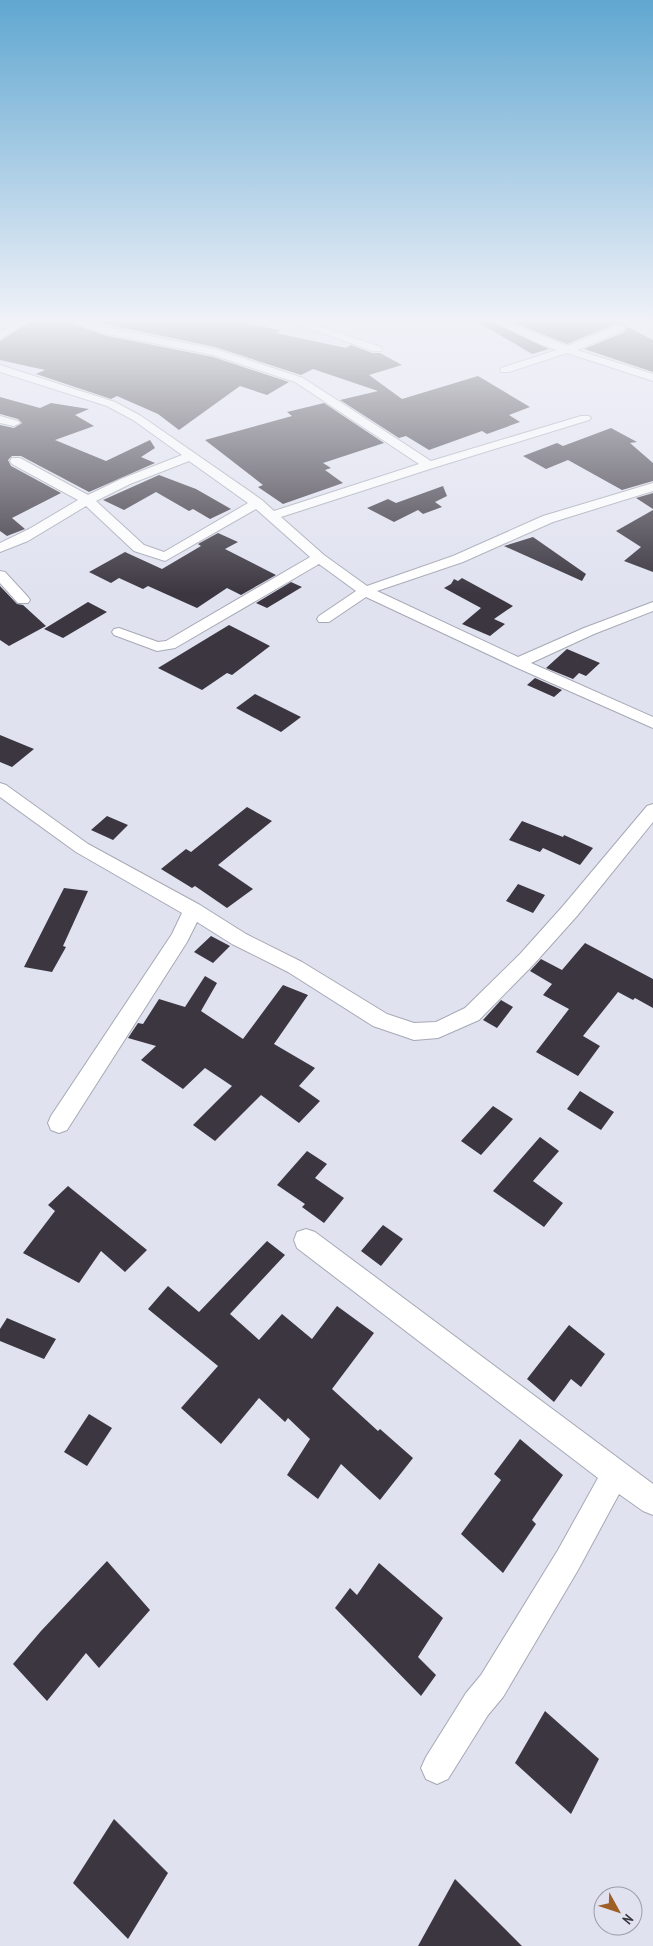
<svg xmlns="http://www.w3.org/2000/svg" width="653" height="1946" viewBox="0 0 653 1946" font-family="'PT Sans Narrow',sans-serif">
<rect width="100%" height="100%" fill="#e0e2f0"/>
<path fill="#3b3640" d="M 32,321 L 66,321 L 103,335 L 213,357 L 289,382 L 267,395 L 240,386 L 179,430 L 158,414 L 117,396 L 111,399 L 36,374 L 45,370 L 0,360 L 0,341 Z
M 91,321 L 235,321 L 280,330 L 276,333 L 346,348 L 351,345 L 372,353 L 380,353 L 402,365 L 369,375 L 402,399 L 478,376 L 530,407 L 509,415 L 520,422 L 487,434 L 482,431 L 429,450 L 406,436 L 399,438 L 340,400 L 378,391 L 313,369 L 301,375 L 215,347 Z
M 476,321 L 490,321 L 549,349 L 532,354 Z
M 510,321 L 616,321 L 621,324 L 615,324 L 567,344 Z
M 626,326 L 653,340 L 653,372 L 584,349 L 625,332 Z
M 0,397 L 40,408 L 51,403 L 89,409 L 75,415 L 94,426 L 55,440 L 106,461 L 150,440 L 155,448 L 141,457 L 155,463 L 89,492 L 21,456 L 12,456 L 8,460 L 11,466 L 61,493 L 12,518 L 25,529 L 7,536 L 0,531 L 0,425 L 14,428 L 22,423 L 18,419 L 0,414 Z
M 324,403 L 384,443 L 323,463 L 331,468 L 325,470 L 343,483 L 283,504 L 258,487 L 263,485 L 205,440 L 292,416 L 287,412 Z
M 611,428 L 637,442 L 630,443 L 653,463 L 653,481 L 622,490 L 568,460 L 546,469 L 523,456 L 557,443 L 563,446 Z
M 159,475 L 196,489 L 231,509 L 210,519 L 193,509 L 189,511 L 156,492 L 124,510 L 103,500 Z
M 443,486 L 447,496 L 435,502 L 442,507 L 423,514 L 418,510 L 394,522 L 367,508 L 388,499 L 396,503 Z
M 653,493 L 653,509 L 636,498 Z
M 653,510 L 653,572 L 624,561 L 641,547 L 616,531 Z
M 218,533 L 238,542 L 225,549 L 276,575 L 241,595 L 227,588 L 197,608 L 148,586 L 143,589 L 119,578 L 111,583 L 89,572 L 125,552 L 162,569 L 201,546 L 198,544 Z
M 533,537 L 586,574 L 582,581 L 504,546 Z
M 462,578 L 513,606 L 494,619 L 505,624 L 490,636 L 462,624 L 481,608 L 444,588 L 451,584 L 454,579 L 458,581 Z
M 291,582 L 302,587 L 267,608 L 256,603 Z
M 0,586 L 17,604 L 23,605 L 46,626 L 9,646 L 0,640 Z
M 88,602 L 107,612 L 63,638 L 44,629 Z
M 229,625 L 270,646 L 232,675 L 227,673 L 202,690 L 158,668 Z
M 567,649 L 600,663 L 586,676 L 579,673 L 573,679 L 546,668 Z
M 535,678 L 562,690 L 554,697 L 527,685 Z
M 255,694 L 301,717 L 281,732 L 236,708 Z
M 0,735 L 34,749 L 12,767 L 0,762 Z
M 247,807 L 272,821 L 218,865 L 253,889 L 227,908 L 195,886 L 192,888 L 161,869 L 186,849 L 191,852 Z
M 107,816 L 128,825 L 113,840 L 91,830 Z
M 522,821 L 563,837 L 564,835 L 593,848 L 580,865 L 543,848 L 540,852 L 509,840 Z
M 518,884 L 545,895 L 533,913 L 506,901 Z
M 64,888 L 88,891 L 63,946 L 66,947 L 52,972 L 24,967 Z
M 211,936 L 230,946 L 213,963 L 194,952 Z
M 585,943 L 653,979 L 653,1008 L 635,998 L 633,1000 L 618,992 L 583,1036 L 600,1046 L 578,1076 L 536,1052 L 569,1009 L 543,995 L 552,984 L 530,971 L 541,959 L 562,970 Z
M 205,976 L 217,983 L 201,1011 L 243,1039 L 283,985 L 308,995 L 274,1044 L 315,1068 L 299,1086 L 320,1101 L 299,1123 L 261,1095 L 215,1141 L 193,1125 L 232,1086 L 205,1068 L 183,1089 L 141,1060 L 156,1046 L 128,1038 L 138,1023 L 143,1024 L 159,999 L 185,1007 Z
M 501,1000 L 513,1007 L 497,1028 L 483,1020 Z
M 580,1091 L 614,1112 L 601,1130 L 567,1109 Z
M 493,1106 L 513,1119 L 481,1155 L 461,1141 Z
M 540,1137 L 559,1151 L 533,1181 L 563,1203 L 544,1227 L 493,1191 Z
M 307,1151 L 327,1164 L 315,1178 L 344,1198 L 324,1223 L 302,1207 L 305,1204 L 277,1185 Z
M 68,1186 L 147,1250 L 125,1272 L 101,1251 L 79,1283 L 23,1253 L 55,1211 L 48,1205 Z
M 383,1225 L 403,1239 L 381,1266 L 361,1251 Z
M 267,1241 L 285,1255 L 230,1314 L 259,1340 L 282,1314 L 312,1339 L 337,1306 L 374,1333 L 332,1389 L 378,1431 L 380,1429 L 413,1458 L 380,1500 L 341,1464 L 318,1499 L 287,1475 L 310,1439 L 288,1418 L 285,1422 L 259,1398 L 221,1444 L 181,1408 L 218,1366 L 148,1309 L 168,1286 L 199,1312 Z
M 7,1318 L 56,1339 L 44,1359 L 0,1341 L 0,1329 Z
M 569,1325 L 605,1354 L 581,1387 L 571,1379 L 554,1402 L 527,1379 Z
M 89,1414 L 112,1428 L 87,1466 L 64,1452 Z
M 520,1439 L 563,1475 L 532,1520 L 536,1524 L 503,1573 L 461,1534 L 501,1480 L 494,1474 Z
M 107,1561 L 150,1610 L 99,1668 L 86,1653 L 47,1701 L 13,1664 L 41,1631 Z
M 379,1563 L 443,1618 L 418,1657 L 436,1675 L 421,1696 L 335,1608 L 350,1588 L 357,1595 Z
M 545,1711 L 599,1759 L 571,1814 L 515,1763 Z
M 114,1819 L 168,1873 L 128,1939 L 73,1883 Z
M 455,1879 L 522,1946 L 418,1946 Z"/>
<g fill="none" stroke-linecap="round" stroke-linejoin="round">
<defs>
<path id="street" d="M 18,321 L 30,321 L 0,339 L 0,332 Z
M 68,321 L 84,321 L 105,327 L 215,349 L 303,378 L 431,461 L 581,416 L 589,416 L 591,418 L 589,420 L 433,468 L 281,517 L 324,555 L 367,586 L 453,556 L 543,516 L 653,483 L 653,491 L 553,522 L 463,562 L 377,591 L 518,657 L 584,628 L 653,602 L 653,611 L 594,634 L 531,663 L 653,717 L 653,728 L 513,666 L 366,597 L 329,622 L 319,622 L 317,619 L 319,616 L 356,591 L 319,564 L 175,648 L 157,651 L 114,635 L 112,632 L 114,629 L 119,628 L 158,642 L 166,641 L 310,557 L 256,509 L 165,561 L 134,551 L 86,506 L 28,541 L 0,552 L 0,543 L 29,529 L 78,500 L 12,464 L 10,461 L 12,458 L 20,458 L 88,495 L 121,479 L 182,455 L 133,420 L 107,406 L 0,372 L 0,365 L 115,402 L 141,416 L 262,500 L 274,511 L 419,464 L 295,382 L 213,355 L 103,333 ZM 189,461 L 248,503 L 164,552 L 144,545 L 96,501 L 130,484 Z
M 289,321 L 304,321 L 381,347 L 382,349 L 381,351 L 373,351 Z
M 492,321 L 505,321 L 567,346 L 616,326 L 624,326 L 624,330 L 577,350 L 653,374 L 653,381 L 567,353 L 509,372 L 501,372 L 500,370 L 501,368 L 557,350 L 542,345 Z
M 0,416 L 18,421 L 20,423 L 14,426 L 0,423 Z
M 0,571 L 5,572 L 28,597 L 30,600 L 28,603 L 18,603 L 0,583 Z
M 0,783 L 6,785 L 88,844 L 200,905 L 246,934 L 302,962 L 387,1014 L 414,1023 L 436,1022 L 465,1008 L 520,954 L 563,906 L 647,806 L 653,804 L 653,822 L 577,916 L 534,964 L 479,1020 L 438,1038 L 414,1040 L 373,1026 L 288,972 L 232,944 L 197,922 L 187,942 L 67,1130 L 59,1133 L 51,1130 L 48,1123 L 51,1116 L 172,934 L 182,913 L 76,852 L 0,797 Z
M 306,1229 L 315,1232 L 653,1484 L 653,1515 L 643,1511 L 619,1494 L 578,1570 L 503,1697 L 488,1715 L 448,1779 L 437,1784 L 426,1779 L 421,1768 L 426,1757 L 466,1693 L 481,1675 L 558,1550 L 598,1478 L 297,1248 L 294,1240 L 297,1232 Z"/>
</defs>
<use href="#street" stroke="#a6a9b5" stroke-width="2"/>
<use href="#street" fill="#fff" fill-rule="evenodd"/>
</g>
<linearGradient id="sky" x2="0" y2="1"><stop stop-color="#60a7d1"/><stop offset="0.54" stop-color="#f1f2f8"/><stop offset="1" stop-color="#f1f2f8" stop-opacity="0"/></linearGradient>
<rect width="653" height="594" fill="url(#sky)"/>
<g transform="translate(618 1911) rotate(130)"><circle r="24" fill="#e0e2f0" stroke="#9c9da8"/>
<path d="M0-4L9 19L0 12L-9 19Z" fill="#9e5e26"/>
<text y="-8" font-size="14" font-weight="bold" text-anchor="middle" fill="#35363c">N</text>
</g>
</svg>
